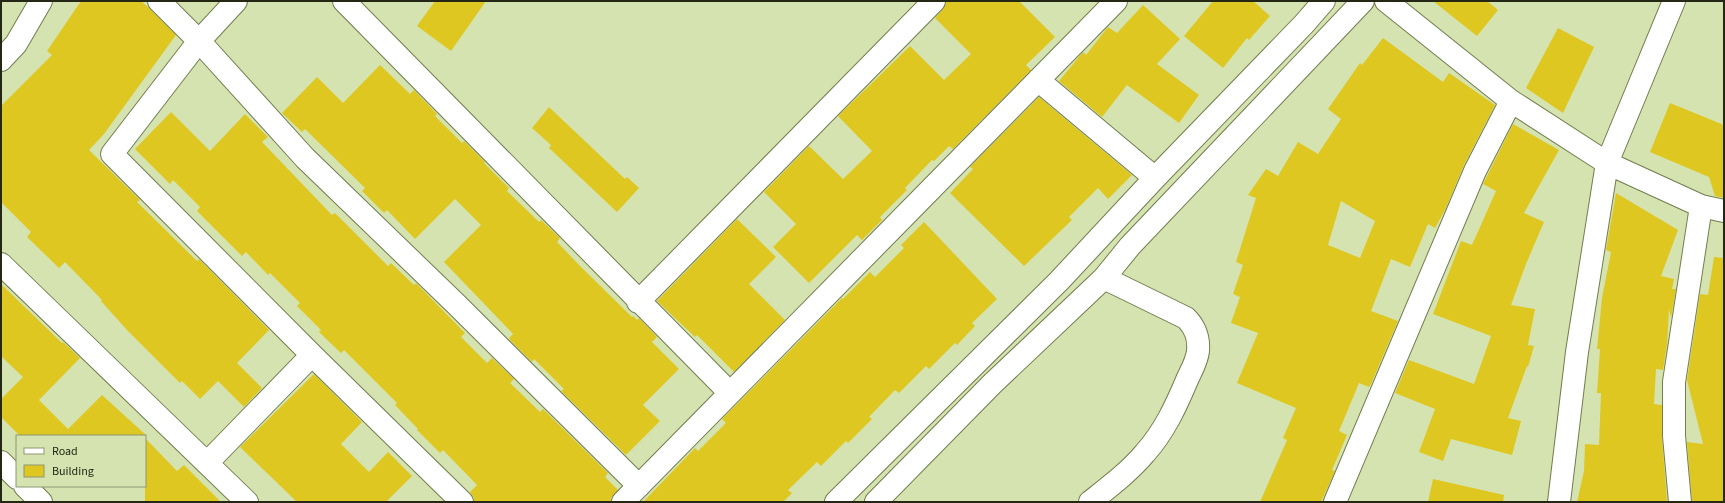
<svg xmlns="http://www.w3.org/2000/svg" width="1725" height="503" viewBox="0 0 1725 503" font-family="'Source Sans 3',sans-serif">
<rect width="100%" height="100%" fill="#d5e3b0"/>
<path fill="#dfc721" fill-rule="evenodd" d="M 81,1 L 141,1 L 148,7 L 176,35 L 104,134 L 89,150 L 140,200 L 137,202 L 197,261 L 199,259 L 269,330 L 237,363 L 262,388 L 244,407 L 218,381 L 200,399 L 182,381 L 180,383 L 127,330 L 101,301 L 102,300 L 65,262 L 59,268 L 27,237 L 31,232 L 1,202 L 1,106 L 52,55 L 47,51 Z
M 435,1 L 486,1 L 451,51 L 417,26 Z
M 946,1 L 1019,1 L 1055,37 L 1026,65 L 1031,70 L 953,149 L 949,146 L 934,161 L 932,160 L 905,188 L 907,190 L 880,217 L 882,220 L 862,240 L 857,235 L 809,283 L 773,247 L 796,224 L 764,192 L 809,146 L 843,179 L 872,151 L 838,116 L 910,46 L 944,80 L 971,54 L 935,18 L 943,9 Z
M 1213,1 L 1253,1 L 1270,16 L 1249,40 L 1247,38 L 1223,68 L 1184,36 Z
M 1433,1 L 1487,1 L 1498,10 L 1477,36 Z
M 1143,5 L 1180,39 L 1157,64 L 1199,95 L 1179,123 L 1127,85 L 1102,117 L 1059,81 L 1083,52 L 1086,55 L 1108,27 L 1117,33 Z
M 1558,28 L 1594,47 L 1563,113 L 1526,88 Z
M 1383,38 L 1443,82 L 1449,73 L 1495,105 L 1464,165 L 1445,210 L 1435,228 L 1428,224 L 1410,267 L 1391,259 L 1371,311 L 1398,321 L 1371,384 L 1369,387 L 1359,383 L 1339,431 L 1347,435 L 1332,470 L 1335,471 L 1321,502 L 1260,502 L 1287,440 L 1283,438 L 1296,408 L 1237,383 L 1258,333 L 1231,323 L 1240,297 L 1233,294 L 1243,265 L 1236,262 L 1256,198 L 1248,195 L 1266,169 L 1278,176 L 1298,142 L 1318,154 L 1341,119 L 1328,109 L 1360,63 L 1362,65 ZM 1341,201 L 1375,221 L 1360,258 L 1328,245 Z
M 380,65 L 410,94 L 414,90 L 437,114 L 435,116 L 462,143 L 464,141 L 485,162 L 484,163 L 509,188 L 507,191 L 539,222 L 541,220 L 560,238 L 557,242 L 581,267 L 632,317 L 633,316 L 637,320 L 639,318 L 657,337 L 652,342 L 679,369 L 643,405 L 660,421 L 626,455 L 561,391 L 564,389 L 534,359 L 532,362 L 510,340 L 509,338 L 513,334 L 444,262 L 481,225 L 455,199 L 415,239 L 387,210 L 384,213 L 362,191 L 365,188 L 305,129 L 302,132 L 282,113 L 317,77 L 343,103 Z
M 1039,97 L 1132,175 L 1108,199 L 1098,188 L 1069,217 L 1072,220 L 1024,266 L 950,193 L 973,169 L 970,167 Z
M 1670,103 L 1724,125 L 1724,198 L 1715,196 L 1709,177 L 1650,152 Z
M 549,107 L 625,179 L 627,177 L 639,188 L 617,212 L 549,148 L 551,145 L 532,128 Z
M 171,112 L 210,151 L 245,114 L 268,137 L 262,142 L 332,215 L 335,213 L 388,266 L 391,263 L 414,285 L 416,283 L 465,333 L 461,337 L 487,363 L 492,358 L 514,379 L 510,383 L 540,412 L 543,409 L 608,473 L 605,477 L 618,490 L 611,498 L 611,502 L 474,502 L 474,498 L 470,492 L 477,485 L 443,450 L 440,453 L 417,430 L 418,429 L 395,405 L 397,403 L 344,350 L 341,353 L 319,332 L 321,330 L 297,306 L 300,303 L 270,273 L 268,275 L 246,252 L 242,256 L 197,211 L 200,207 L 173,180 L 170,184 L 135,149 Z
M 1513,124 L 1559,150 L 1524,213 L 1544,222 L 1526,264 L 1511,305 L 1535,309 L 1528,345 L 1534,346 L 1528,367 L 1527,366 L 1508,418 L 1521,421 L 1512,455 L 1451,439 L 1443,461 L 1419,452 L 1435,409 L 1395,393 L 1409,360 L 1474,384 L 1491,336 L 1433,314 L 1461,241 L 1472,245 L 1496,191 L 1483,184 Z
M 1616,193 L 1678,230 L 1661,276 L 1674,279 L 1672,289 L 1676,289 L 1671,318 L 1669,309 L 1667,345 L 1663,370 L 1656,369 L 1654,404 L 1662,405 L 1662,437 L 1667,502 L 1577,502 L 1584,471 L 1585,444 L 1599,445 L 1601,393 L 1597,393 L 1600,349 L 1597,349 L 1602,298 L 1611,252 L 1606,250 Z
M 737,219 L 776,257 L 749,284 L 785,320 L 734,372 L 697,335 L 695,337 L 657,301 Z
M 924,222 L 997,299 L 972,323 L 975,326 L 957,345 L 955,343 L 929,369 L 926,366 L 899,393 L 895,390 L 869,417 L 872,419 L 848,443 L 846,441 L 821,466 L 817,462 L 788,490 L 792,493 L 783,502 L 643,502 L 695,448 L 698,451 L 726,423 L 722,419 L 842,298 L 843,299 L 870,272 L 875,277 L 904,248 L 901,245 Z
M 1714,257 L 1724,258 L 1724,502 L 1692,502 L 1687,442 L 1703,444 L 1687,380 L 1700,294 L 1708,295 Z
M 1,284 L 62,343 L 63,342 L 80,358 L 39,400 L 68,429 L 102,395 L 147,436 L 20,436 L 1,417 L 1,399 L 23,377 L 1,356 Z
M 314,374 L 362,422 L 341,444 L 369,472 L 388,452 L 412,476 L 386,502 L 297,502 L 240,447 Z
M 145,438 L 177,471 L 184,465 L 221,502 L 145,502 Z
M 1433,479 L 1504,495 L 1503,502 L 1428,502 Z"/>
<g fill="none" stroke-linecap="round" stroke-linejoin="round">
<defs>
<path id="minor" d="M 159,1 L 199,41 L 305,158 L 456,304 L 639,486
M 236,1 L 199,41 L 112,154 L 312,355 L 462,502
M 344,1 L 730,393
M 1674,1 L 1607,163 L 1701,206 L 1724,211
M 1,60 L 16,44 L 41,1
M 1038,80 L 1155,178
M 1511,101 L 1607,163 L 1577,352 L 1559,502
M 1,264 L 247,502
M 638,302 L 934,1
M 1,462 L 17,478
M 207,463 L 312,355
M 25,486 L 41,502
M 623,502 L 1116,1
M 836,502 L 1059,281 L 1155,178 L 1304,24 L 1324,1
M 876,502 L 992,384 L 1104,278 L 1130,246 L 1363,1
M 1090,502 C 1109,487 1129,472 1145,453 C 1164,432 1176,406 1187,380 C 1191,371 1197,361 1198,351 C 1199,338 1196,328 1186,318 L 1104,278
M 1335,502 L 1475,171 L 1511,101 L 1386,1
M 1680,502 L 1674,436 L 1674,382 L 1701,206"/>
</defs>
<use href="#minor" stroke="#717d4d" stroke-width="24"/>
<use href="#minor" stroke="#fff" stroke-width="22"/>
</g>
<rect width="1725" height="503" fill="none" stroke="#232714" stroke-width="4"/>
<rect x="16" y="435" width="130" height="52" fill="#d5e3b0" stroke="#8e9872"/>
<rect x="24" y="448" width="20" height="6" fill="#ffffff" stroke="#8e9872"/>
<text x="52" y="455" font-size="12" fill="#232714">Road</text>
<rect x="24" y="465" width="20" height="12" fill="#dfc721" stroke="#8e9872"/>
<text x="52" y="475" font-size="12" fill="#232714">Building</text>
</svg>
